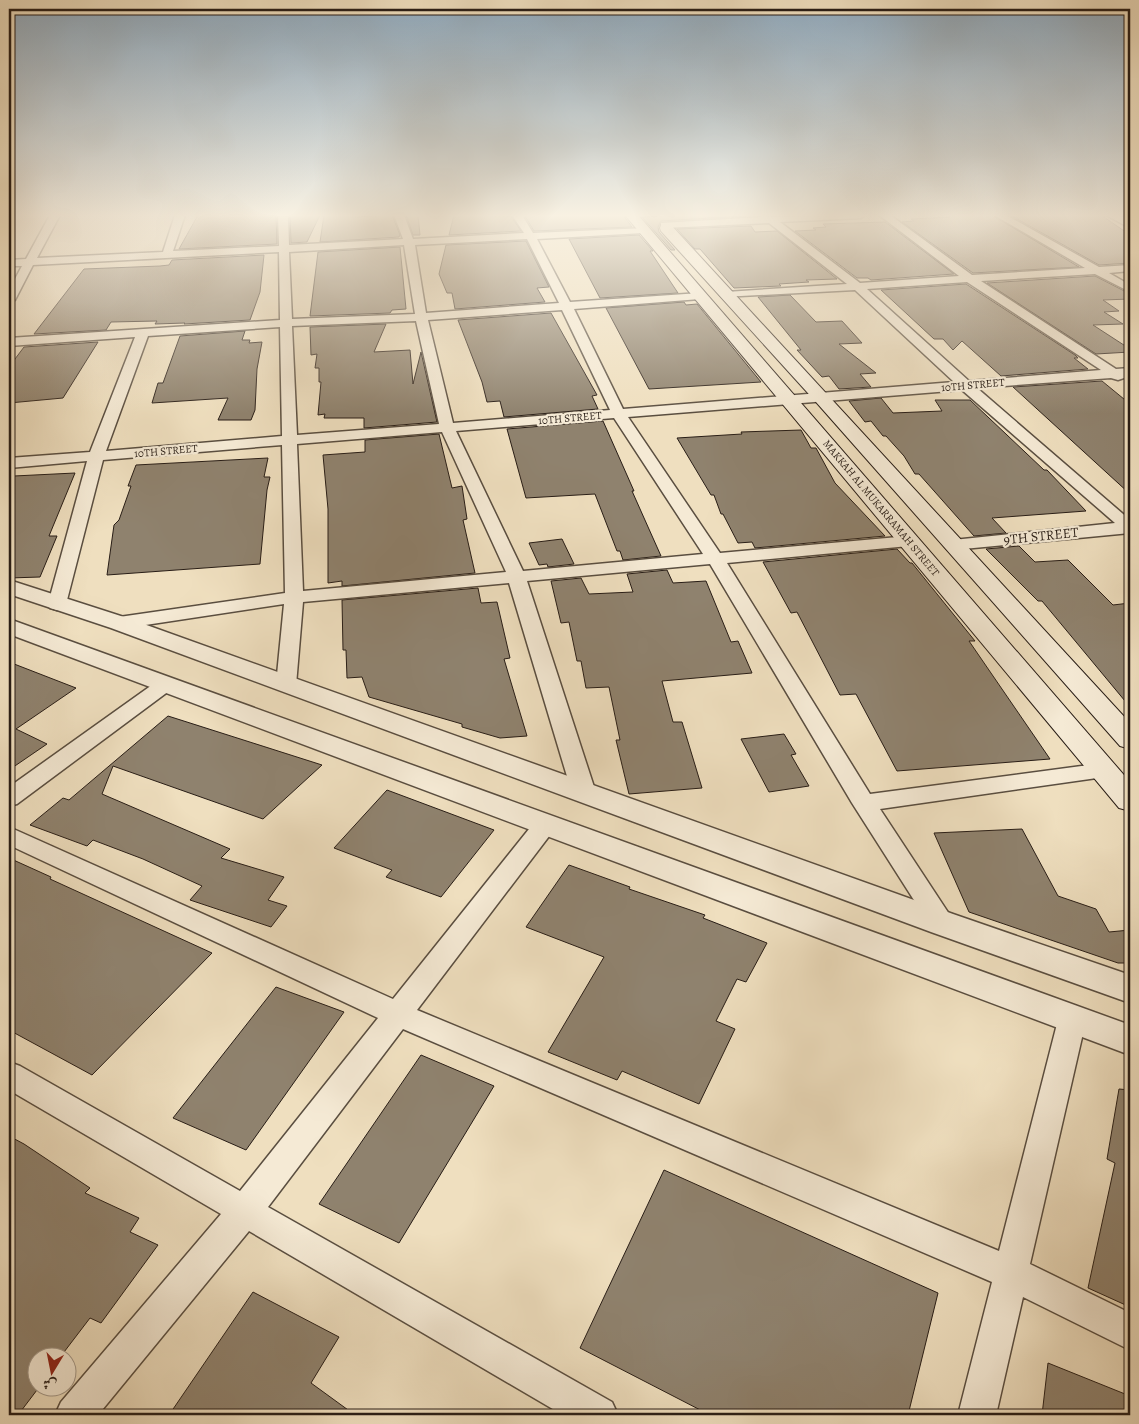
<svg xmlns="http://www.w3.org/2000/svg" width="1139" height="1424" viewBox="0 0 1139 1424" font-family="Alegreya,Amiri,serif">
<rect width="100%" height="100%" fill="#efdfbf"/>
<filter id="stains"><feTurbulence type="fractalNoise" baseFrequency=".004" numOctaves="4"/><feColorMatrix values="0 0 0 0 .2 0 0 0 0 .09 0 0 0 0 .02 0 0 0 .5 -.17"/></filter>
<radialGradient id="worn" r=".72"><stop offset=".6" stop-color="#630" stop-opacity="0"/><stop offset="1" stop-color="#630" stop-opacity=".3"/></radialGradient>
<path fill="#8f826e" stroke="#281d16" d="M 198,215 L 276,215 L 277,244 L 179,249 Z
M 290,215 L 320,215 L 307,242 L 291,243 Z
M 324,215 L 355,215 L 355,217 L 392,215 L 400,235 L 399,237 L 320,242 Z
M 406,215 L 418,215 L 420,235 L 413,235 Z
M 454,215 L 511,216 L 521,231 L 449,235 Z
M 542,215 L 623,215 L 632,227 L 534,231 L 525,216 Z
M 682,215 L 746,215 L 746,216 L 661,221 L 658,227 L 659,232 L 675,250 L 671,250 L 642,217 Z
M 947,215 L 992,215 L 1079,267 L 973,273 L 902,222 L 914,221 L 911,219 L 950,217 Z
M 1010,215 L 1101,215 L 1130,235 L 1130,263 L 1099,265 Z
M 885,222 L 954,274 L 871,280 L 868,278 L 857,278 L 795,231 L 816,230 L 813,228 L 826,227 L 823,224 Z
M 751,226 L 755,232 L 777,231 L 837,279 L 806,280 L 809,282 L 779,284 L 781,286 L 734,288 L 700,249 L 695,249 L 677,229 Z
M 639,235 L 653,251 L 650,251 L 678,293 L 600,298 L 569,239 Z
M 526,241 L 549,287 L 537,288 L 545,302 L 455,309 L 452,293 L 447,293 L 439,274 L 446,245 Z
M 400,247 L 406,309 L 392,310 L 390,313 L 310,316 L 318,252 Z
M 264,255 L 260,292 L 250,320 L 184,324 L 185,323 L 155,324 L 157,321 L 111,322 L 106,330 L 34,334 L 84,269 L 160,266 L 169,265 L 172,260 Z
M 1095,276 L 1130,294 L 1130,299 L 1103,300 L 1119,311 L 1104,312 L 1123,324 L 1093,325 L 1130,349 L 1130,352 L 1096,354 L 987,283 Z
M 966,284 L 1075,355 L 1078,358 L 1074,358 L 1088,369 L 1001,376 L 962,341 L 953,350 L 943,339 L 934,339 L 881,290 Z
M 790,295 L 816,322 L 842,321 L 862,343 L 839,344 L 876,373 L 860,374 L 871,387 L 839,389 L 829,376 L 822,377 L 797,350 L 801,350 L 758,297 Z
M 684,302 L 686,305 L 697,304 L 761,382 L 649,389 L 606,308 Z
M 551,313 L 597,395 L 592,396 L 598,409 L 504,417 L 500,401 L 487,402 L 482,382 L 458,320 Z
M 386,324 L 374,352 L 410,350 L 413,384 L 421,352 L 437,422 L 364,428 L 364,418 L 324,418 L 325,414 L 318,415 L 321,382 L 319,382 L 319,368 L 315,368 L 317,354 L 311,355 L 310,327 Z
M 245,331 L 242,340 L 250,340 L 249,343 L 262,342 L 257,369 L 255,410 L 251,420 L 218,420 L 228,398 L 152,403 L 158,383 L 163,383 L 180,336 Z
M 98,342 L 63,398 L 9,403 L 9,367 L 24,347 Z
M 1102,381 L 1130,404 L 1130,494 L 1013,387 Z
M 881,398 L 893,413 L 942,411 L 935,400 L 970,400 L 1044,470 L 1047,470 L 1086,511 L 992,518 L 1006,533 L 974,536 L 919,474 L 915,474 L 904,456 L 886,436 L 883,436 L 871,421 L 865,422 L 849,401 Z
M 603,421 L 634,491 L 632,491 L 661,556 L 623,560 L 620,551 L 617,551 L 595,494 L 526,498 L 507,429 Z
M 801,430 L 811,448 L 816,448 L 835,483 L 885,536 L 755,548 L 752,542 L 738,543 L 723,514 L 721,514 L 714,495 L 711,495 L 677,438 L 742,434 L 741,432 Z
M 439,434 L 452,488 L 462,486 L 467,519 L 463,520 L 475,573 L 342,586 L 342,581 L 328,583 L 328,509 L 323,455 L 365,452 L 365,440 Z
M 268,458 L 264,477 L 270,477 L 267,490 L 260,564 L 107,575 L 114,525 L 119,520 L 131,486 L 128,486 L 136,465 Z
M 75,473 L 49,536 L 57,536 L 40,577 L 9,578 L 9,485 L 14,476 Z
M 562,539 L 574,564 L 548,567 L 547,564 L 539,565 L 529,543 Z
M 1019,546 L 1035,562 L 1068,560 L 1113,605 L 1130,603 L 1130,707 L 1042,601 L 1038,601 L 986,549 Z
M 897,549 L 910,563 L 912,563 L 975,641 L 969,641 L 1050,759 L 897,771 L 856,694 L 840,695 L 797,612 L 791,613 L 763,562 Z
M 667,570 L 673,583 L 706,581 L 731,642 L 738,641 L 752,673 L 662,681 L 673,722 L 682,722 L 702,788 L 629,794 L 616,740 L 620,740 L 609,687 L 586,688 L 581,661 L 577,661 L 569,622 L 561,623 L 551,581 L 581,578 L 589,594 L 633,592 L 627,574 Z
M 478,588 L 481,603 L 497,602 L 510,658 L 504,659 L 527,736 L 500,738 L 462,727 L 462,724 L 369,697 L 362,677 L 347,678 L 346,650 L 343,650 L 342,600 Z
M 9,662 L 76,688 L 16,729 L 47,744 L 9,770 Z
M 168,716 L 322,765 L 263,819 L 113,766 L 102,794 L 230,849 L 221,858 L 284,877 L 268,900 L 287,906 L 271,927 L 190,900 L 202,886 L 143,859 L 93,840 L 87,846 L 30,825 L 63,798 L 69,800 Z
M 784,734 L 796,754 L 791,755 L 809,786 L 769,792 L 741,739 Z
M 387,790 L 494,830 L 441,897 L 386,877 L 392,870 L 334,848 Z
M 1022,829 L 1058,896 L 1096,909 L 1109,932 L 1130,930 L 1130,963 L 1118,963 L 969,912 L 934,833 Z
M 9,858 L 51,877 L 50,879 L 212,953 L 92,1075 L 9,1030 Z
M 569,865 L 630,887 L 629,889 L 705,915 L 703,918 L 767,943 L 746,982 L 737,979 L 716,1021 L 735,1029 L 699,1104 L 622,1071 L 617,1080 L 548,1052 L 604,957 L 526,927 Z
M 276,987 L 344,1012 L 246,1150 L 173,1118 Z
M 421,1055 L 494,1086 L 399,1243 L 319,1204 Z
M 1119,1089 L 1130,1090 L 1130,1307 L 1088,1288 L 1115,1163 L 1107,1159 Z
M 9,1136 L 24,1144 L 90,1188 L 85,1193 L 139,1218 L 130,1232 L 158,1245 L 101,1323 L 90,1318 L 61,1356 L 38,1356 L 38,1386 L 40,1386 L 18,1415 L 9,1415 Z
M 664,1170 L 938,1293 L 908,1415 L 710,1415 L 580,1348 Z
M 253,1292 L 339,1337 L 311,1383 L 355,1415 L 169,1415 Z
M 1048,1363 L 1130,1396 L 1130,1415 L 1042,1415 Z"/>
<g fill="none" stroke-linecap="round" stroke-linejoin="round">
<defs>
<path id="minor" d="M 50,215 L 60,215 L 37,258 L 163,252 L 175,215 L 185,215 L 173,251 L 279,246 L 278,215 L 288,215 L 289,245 L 403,239 L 394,215 L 404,215 L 413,239 L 524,233 L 512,215 L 522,215 L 533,233 L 647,228 L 647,232 L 643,233 L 537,239 L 570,302 L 700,293 L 706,296 L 700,299 L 574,309 L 623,409 L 954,382 L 855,290 L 722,297 L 720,295 L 726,292 L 847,284 L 769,223 L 664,228 L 661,227 L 661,223 L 762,217 L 760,215 L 773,217 L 866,215 L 861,218 L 780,222 L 860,283 L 959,276 L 879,215 L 890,215 L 972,275 L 1085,268 L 994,215 L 1006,215 L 1099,267 L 1130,265 L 1130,271 L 1109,273 L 1130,285 L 1130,292 L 1095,274 L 981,281 L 1116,369 L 1130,368 L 1130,376 L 1118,380 L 1111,378 L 977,388 L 1130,520 L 1130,533 L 953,550 L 947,549 L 944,545 L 947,541 L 953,540 L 1115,523 L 962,390 L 628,417 L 720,553 L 909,536 L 915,537 L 918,541 L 915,545 L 909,546 L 727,563 L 870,794 L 1104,763 L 1112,765 L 1115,770 L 1112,775 L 1104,777 L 880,809 L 955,923 L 951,930 L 942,933 L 933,930 L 852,803 L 710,564 L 527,581 L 596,793 L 592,798 L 584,801 L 576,798 L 572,793 L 509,583 L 303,602 L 296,685 L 293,689 L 286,691 L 279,689 L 276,685 L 284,604 L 119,629 L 112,627 L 109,623 L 112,619 L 119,617 L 285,593 L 282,445 L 103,460 L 66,604 L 64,608 L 57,610 L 50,608 L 48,604 L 87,461 L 9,468 L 9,458 L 90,452 L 135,337 L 9,346 L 9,338 L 280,320 L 279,252 L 33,265 L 15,300 L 9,303 L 9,290 L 22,266 L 9,266 L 9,260 L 26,259 ZM 527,239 L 559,303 L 426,313 L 415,245 ZM 404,245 L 415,314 L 292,319 L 289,252 ZM 967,282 L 1101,370 L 969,381 L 867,289 ZM 562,310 L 610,410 L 453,423 L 428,320 ZM 416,321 L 439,424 L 297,435 L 292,326 ZM 280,327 L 282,436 L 106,451 L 148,336 ZM 614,418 L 703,554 L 523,571 L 456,431 ZM 442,432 L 506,572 L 303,591 L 297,444 Z
M 1106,215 L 1118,215 L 1130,221 L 1130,228 Z
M 166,678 L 173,680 L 176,684 L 173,688 L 17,804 L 9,806 L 9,787 L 159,680 Z
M 545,817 L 553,819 L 557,825 L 553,831 L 417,1010 L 999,1251 L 1058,1020 L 1062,1012 L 1072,1008 L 1082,1012 L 1086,1020 L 1030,1264 L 1130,1313 L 1130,1350 L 1023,1297 L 996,1415 L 958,1415 L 992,1282 L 403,1029 L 268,1207 L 612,1402 L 618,1415 L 563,1415 L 249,1231 L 98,1415 L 55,1415 L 61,1402 L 221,1214 L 9,1090 L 9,1062 L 20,1066 L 240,1191 L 378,1018 L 9,845 L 9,827 L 393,999 L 537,819 Z"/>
<path id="tertiary" d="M 9,580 L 127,618 L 953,914 L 1130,975 L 1130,1003 L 931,932 L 111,628 L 9,594 Z
M 9,619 L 1130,1025 L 1130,1055 L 9,634 Z"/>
<path id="secondary" d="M 625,215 L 638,215 L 1130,782 L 1130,811 L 1119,808 Z
M 666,224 L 671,225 L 1130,723 L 1130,749 L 1120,746 L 816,402 L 661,231 L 660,228 L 661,225 Z"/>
</defs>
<use href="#minor" stroke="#5a4e40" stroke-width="3"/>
<use href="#tertiary" stroke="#5a4e40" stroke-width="3"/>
<use href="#secondary" stroke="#281d16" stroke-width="2"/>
<use href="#minor" fill="#f5ead5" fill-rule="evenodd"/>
<use href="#tertiary" fill="#f5ead5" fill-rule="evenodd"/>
<use href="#secondary" fill="#f5ead5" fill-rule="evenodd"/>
</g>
<linearGradient id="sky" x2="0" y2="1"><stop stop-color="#8fabc1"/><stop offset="0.52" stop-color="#f8f1e2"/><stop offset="1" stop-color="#f8f1e2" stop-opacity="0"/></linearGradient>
<rect width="1139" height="414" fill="url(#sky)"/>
<g text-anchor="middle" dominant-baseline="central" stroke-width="4.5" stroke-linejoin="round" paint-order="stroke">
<g font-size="11" fill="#281d16" stroke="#f5ead5">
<text transform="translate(973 385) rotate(-5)">10TH STREET</text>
<text transform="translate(570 418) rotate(-5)">10TH STREET</text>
<text transform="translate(166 451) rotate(-5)">10TH STREET</text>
<text transform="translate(881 508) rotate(50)">MAKKAH AL MUKARRAMAH STREET</text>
</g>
<g font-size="14" fill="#281d16" stroke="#f5ead5">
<text transform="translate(1041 536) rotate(-6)">9TH STREET</text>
</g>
</g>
<rect width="1139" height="1424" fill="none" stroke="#efdfbf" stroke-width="30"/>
<rect x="10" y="10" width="1119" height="1404" fill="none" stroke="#281d16" stroke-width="2.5"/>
<rect x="15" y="15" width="1109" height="1394" fill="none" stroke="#281d16"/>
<g transform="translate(52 1372) rotate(190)"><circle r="24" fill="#f5ead5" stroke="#a39889"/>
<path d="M0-4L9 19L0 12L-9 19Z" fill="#8f2418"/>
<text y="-8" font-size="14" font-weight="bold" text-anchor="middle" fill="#281d16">ش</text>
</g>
<rect width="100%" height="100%" filter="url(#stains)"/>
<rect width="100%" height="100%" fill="url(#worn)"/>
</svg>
